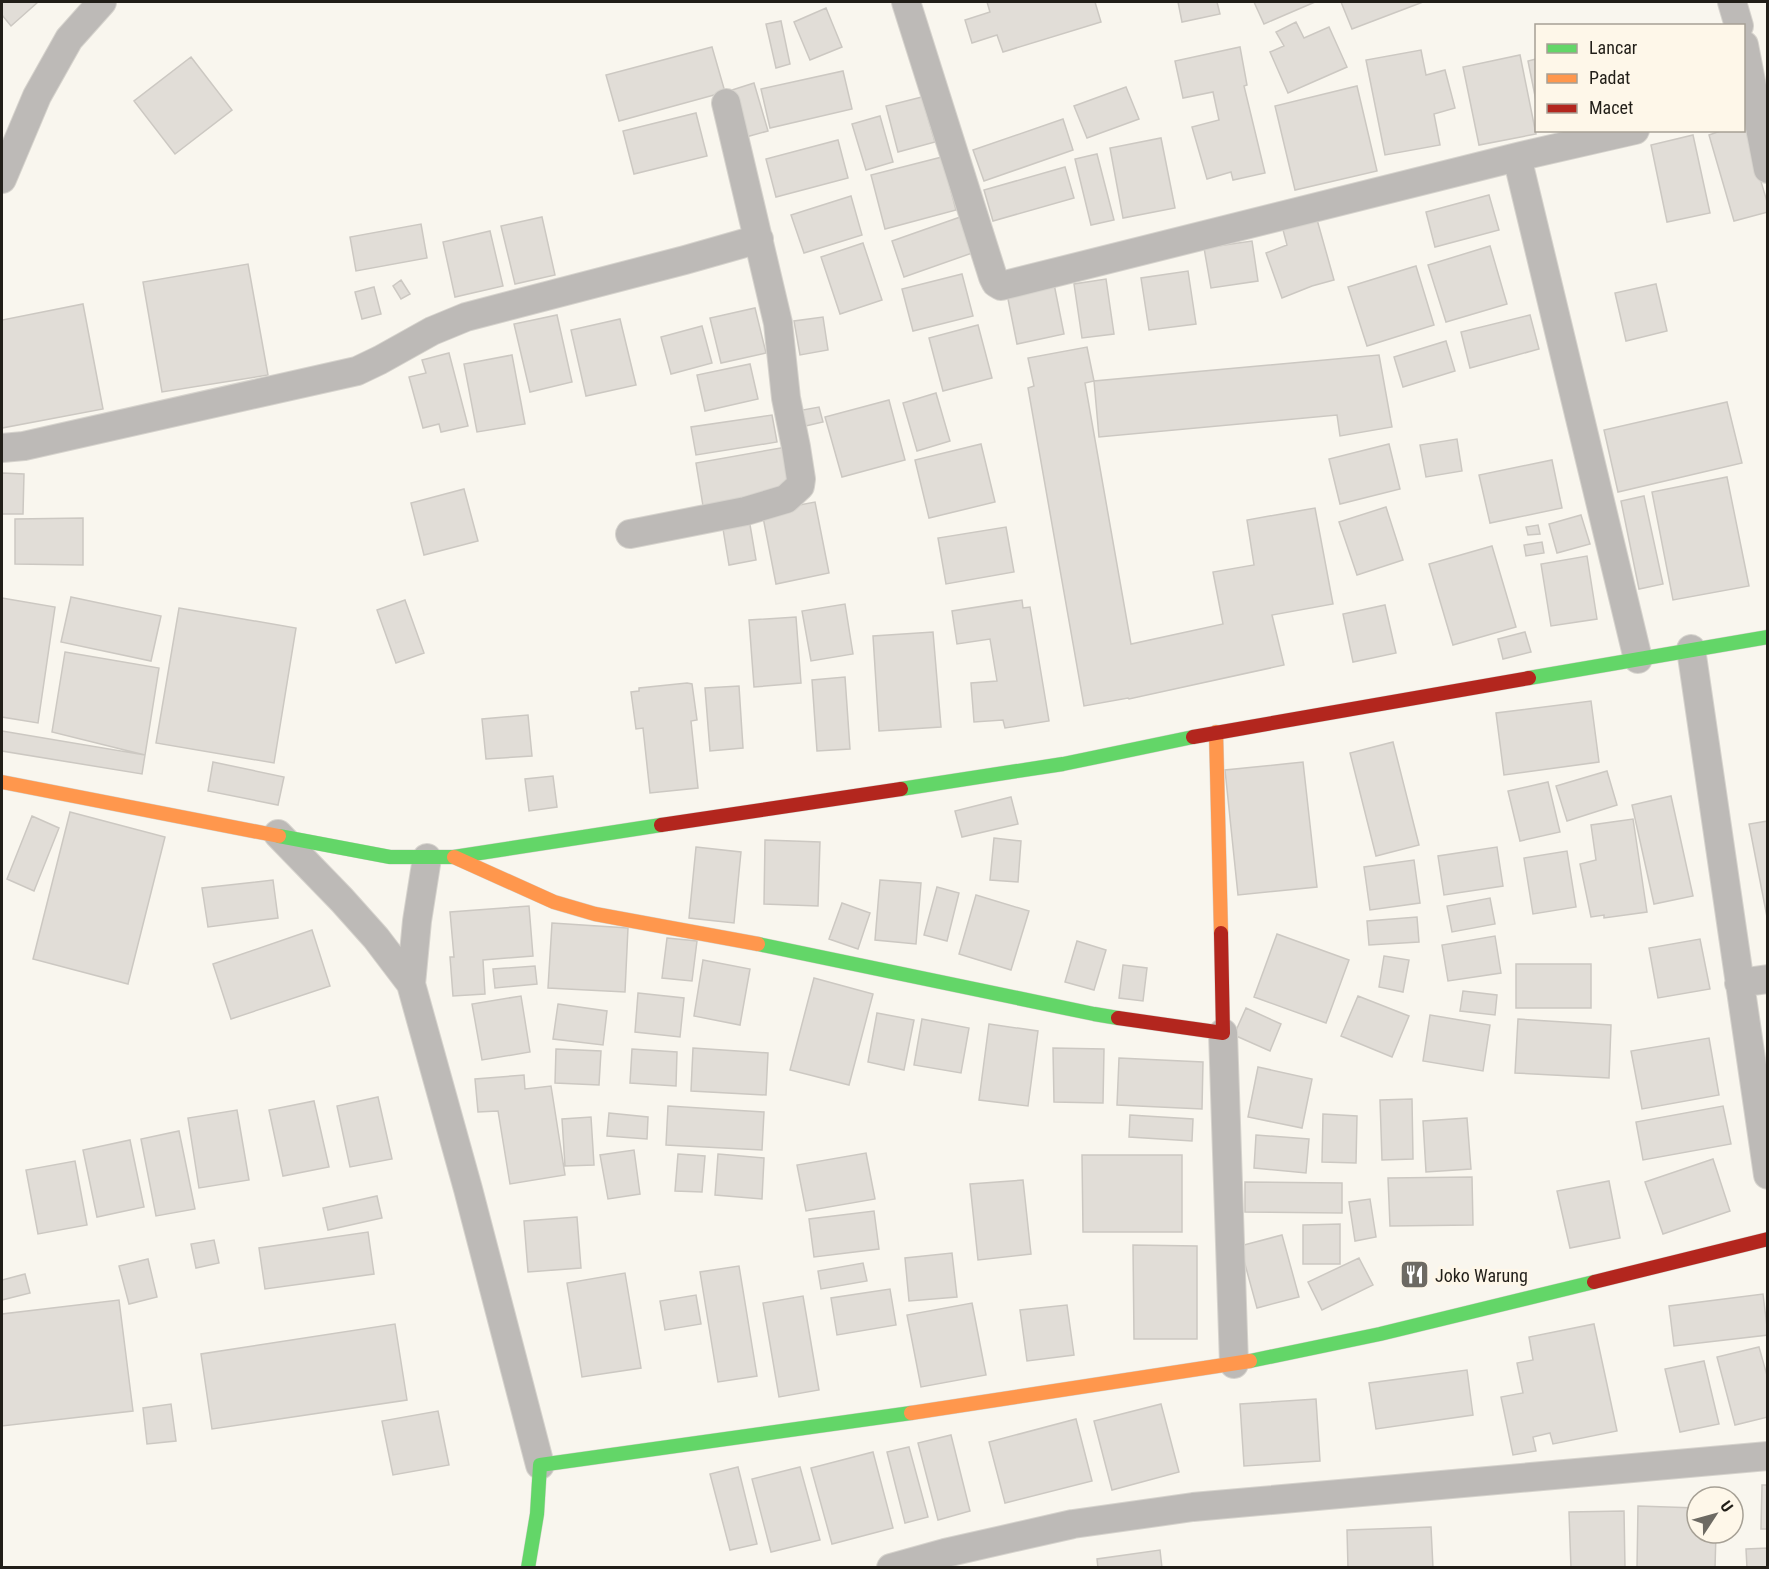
<svg xmlns="http://www.w3.org/2000/svg" width="1769" height="1569" viewBox="0 0 1769 1569" font-family="'Roboto Condensed',sans-serif">
<rect width="100%" height="100%" fill="#f9f6ee"/>
<path fill="#e1ddd7" stroke="#ccc8c2" stroke-width="1.5" d="M 2,2 L 38,2 L 11,26 L 2,15 Z
M 987,2 L 1095,2 L 1101,22 L 1003,52 L 997,35 L 972,43 L 965,20 L 990,12 Z
M 1178,2 L 1217,2 L 1220,14 L 1182,22 Z
M 1254,2 L 1315,2 L 1264,24 Z
M 1341,2 L 1423,2 L 1352,29 Z
M 826,8 L 842,47 L 810,60 L 794,22 Z
M 781,21 L 790,64 L 776,68 L 766,24 Z
M 1296,22 L 1304,38 L 1329,27 L 1347,67 L 1288,93 L 1270,52 L 1284,46 L 1276,32 Z
M 712,47 L 725,92 L 619,121 L 606,75 Z
M 1240,47 L 1247,85 L 1244,86 L 1265,173 L 1233,180 L 1231,172 L 1207,179 L 1192,127 L 1219,120 L 1213,92 L 1183,98 L 1175,61 Z
M 1421,50 L 1426,75 L 1445,70 L 1455,108 L 1434,114 L 1440,145 L 1385,155 L 1366,60 Z
M 1520,55 L 1536,134 L 1479,145 L 1463,67 Z
M 191,57 L 232,110 L 175,154 L 134,101 Z
M 1536,59 L 1536,101 L 1528,61 Z
M 843,71 L 852,109 L 770,128 L 761,89 Z
M 754,83 L 768,131 L 746,137 L 732,90 Z
M 1357,86 L 1377,171 L 1295,190 L 1275,106 Z
M 1126,87 L 1139,119 L 1087,138 L 1074,106 Z
M 922,97 L 935,142 L 898,152 L 886,106 Z
M 696,113 L 707,156 L 634,174 L 623,131 Z
M 880,116 L 893,162 L 866,170 L 852,124 Z
M 1063,119 L 1073,150 L 984,181 L 973,150 Z
M 1744,124 L 1768,205 L 1768,212 L 1734,221 L 1709,135 L 1723,130 L 1744,130 Z
M 1693,135 L 1710,213 L 1667,222 L 1651,145 Z
M 1161,138 L 1175,208 L 1123,218 L 1110,148 Z
M 838,140 L 848,178 L 776,197 L 766,159 Z
M 1097,154 L 1114,220 L 1091,225 L 1075,159 Z
M 942,157 L 956,210 L 885,229 L 871,175 Z
M 1065,167 L 1074,198 L 993,221 L 984,190 Z
M 1489,195 L 1499,230 L 1435,247 L 1426,212 Z
M 851,196 L 862,235 L 804,253 L 791,215 Z
M 963,216 L 975,252 L 904,277 L 892,241 Z
M 1316,216 L 1334,280 L 1312,286 L 1282,298 L 1266,253 L 1287,245 L 1282,226 Z
M 542,217 L 555,275 L 515,284 L 501,226 Z
M 421,224 L 427,258 L 356,271 L 350,237 Z
M 490,231 L 503,286 L 455,297 L 443,242 Z
M 1252,241 L 1258,281 L 1211,288 L 1204,248 Z
M 863,243 L 882,300 L 840,314 L 821,257 Z
M 1490,246 L 1507,304 L 1446,322 L 1428,265 Z
M 248,264 L 268,375 L 162,392 L 143,282 Z
M 1416,266 L 1434,325 L 1367,346 L 1348,287 Z
M 1188,271 L 1196,324 L 1149,330 L 1141,278 Z
M 962,274 L 973,316 L 913,331 L 902,289 Z
M 1106,279 L 1114,334 L 1082,338 L 1074,284 Z
M 401,280 L 410,294 L 401,299 L 393,286 Z
M 1054,284 L 1064,334 L 1017,344 L 1007,294 Z
M 1656,284 L 1667,331 L 1626,341 L 1615,293 Z
M 374,287 L 381,314 L 362,319 L 355,292 Z
M 83,304 L 103,409 L 2,428 L 2,320 Z
M 755,308 L 766,353 L 721,363 L 710,318 Z
M 557,315 L 572,382 L 530,392 L 514,324 Z
M 1530,315 L 1539,349 L 1470,368 L 1461,332 Z
M 823,317 L 828,350 L 800,355 L 794,321 Z
M 620,319 L 636,385 L 586,396 L 571,330 Z
M 978,325 L 992,378 L 943,391 L 929,338 Z
M 702,326 L 712,363 L 671,374 L 661,337 Z
M 1446,341 L 1455,371 L 1403,387 L 1394,357 Z
M 1087,347 L 1094,381 L 1085,383 L 1131,644 L 1223,624 L 1213,572 L 1254,565 L 1247,520 L 1315,508 L 1333,604 L 1272,615 L 1284,665 L 1129,699 L 1128,698 L 1084,706 L 1028,388 L 1034,386 L 1028,358 Z
M 449,353 L 468,426 L 441,432 L 439,424 L 423,428 L 409,377 L 426,373 L 422,360 Z
M 512,355 L 525,424 L 477,432 L 464,364 Z
M 1379,355 L 1392,427 L 1340,436 L 1337,415 L 1099,437 L 1094,381 Z
M 750,364 L 758,399 L 705,411 L 697,375 Z
M 936,393 L 950,441 L 917,451 L 903,403 Z
M 889,400 L 905,460 L 842,477 L 825,417 Z
M 1727,402 L 1742,463 L 1618,492 L 1604,430 Z
M 819,407 L 823,422 L 801,427 L 797,411 Z
M 772,415 L 777,442 L 696,455 L 691,427 Z
M 1457,439 L 1462,471 L 1426,477 L 1420,445 Z
M 981,444 L 995,502 L 929,518 L 915,460 Z
M 1389,444 L 1400,489 L 1340,504 L 1329,459 Z
M 786,447 L 794,490 L 703,506 L 696,463 Z
M 1552,460 L 1562,508 L 1490,523 L 1479,475 Z
M 2,473 L 24,474 L 23,514 L 2,514 Z
M 1727,477 L 1749,586 L 1673,600 L 1652,492 Z
M 464,489 L 478,541 L 424,555 L 411,503 Z
M 1644,496 L 1663,584 L 1639,589 L 1621,501 Z
M 815,502 L 829,573 L 776,584 L 762,512 Z
M 1386,507 L 1403,560 L 1357,575 L 1339,522 Z
M 1581,515 L 1590,544 L 1557,553 L 1549,524 Z
M 83,518 L 83,565 L 15,564 L 15,519 Z
M 749,519 L 756,560 L 729,565 L 722,523 Z
M 1538,525 L 1540,534 L 1528,535 L 1526,527 Z
M 1006,527 L 1014,572 L 946,584 L 938,538 Z
M 1542,542 L 1544,553 L 1526,556 L 1524,545 Z
M 1492,546 L 1516,627 L 1453,645 L 1429,564 Z
M 1587,556 L 1597,619 L 1551,626 L 1541,564 Z
M 71,597 L 161,616 L 151,661 L 61,642 Z
M 2,598 L 55,607 L 38,723 L 2,717 Z
M 405,600 L 424,653 L 396,663 L 377,610 Z
M 1022,600 L 1023,608 L 1030,607 L 1049,721 L 1005,728 L 1003,720 L 974,722 L 971,683 L 997,681 L 990,639 L 957,644 L 952,611 Z
M 845,604 L 853,654 L 811,661 L 802,611 Z
M 1385,605 L 1396,653 L 1353,662 L 1343,614 Z
M 179,608 L 296,628 L 274,763 L 156,743 Z
M 796,617 L 801,683 L 754,687 L 749,620 Z
M 933,632 L 941,727 L 879,731 L 873,636 Z
M 1525,632 L 1531,652 L 1503,659 L 1498,639 Z
M 65,652 L 159,668 L 145,755 L 52,732 Z
M 845,677 L 850,749 L 817,751 L 812,680 Z
M 687,683 L 692,684 L 697,720 L 691,721 L 698,788 L 650,793 L 643,728 L 636,729 L 631,692 L 639,691 L 639,688 Z
M 739,686 L 743,748 L 710,751 L 705,688 Z
M 1591,701 L 1599,762 L 1504,775 L 1496,713 Z
M 528,715 L 532,756 L 486,759 L 482,719 Z
M 2,731 L 145,755 L 142,774 L 2,751 Z
M 1393,742 L 1419,845 L 1376,856 L 1350,753 Z
M 213,762 L 284,777 L 278,805 L 208,791 Z
M 1303,762 L 1317,887 L 1238,895 L 1225,770 Z
M 1607,771 L 1617,805 L 1567,821 L 1556,786 Z
M 553,776 L 557,807 L 529,811 L 525,779 Z
M 1548,782 L 1560,832 L 1520,841 L 1508,791 Z
M 1671,796 L 1693,896 L 1654,904 L 1632,805 Z
M 1011,797 L 1018,824 L 962,837 L 955,811 Z
M 70,812 L 165,837 L 128,984 L 33,959 Z
M 32,816 L 59,828 L 34,891 L 7,879 Z
M 1633,819 L 1647,912 L 1604,918 L 1604,915 L 1591,917 L 1580,864 L 1596,860 L 1591,825 Z
M 1768,821 L 1768,922 L 1749,824 Z
M 994,838 L 1021,841 L 1018,882 L 990,880 Z
M 765,840 L 820,842 L 818,906 L 764,904 Z
M 696,847 L 741,852 L 734,923 L 689,918 Z
M 1497,847 L 1503,886 L 1444,895 L 1438,856 Z
M 1567,851 L 1576,907 L 1533,914 L 1524,858 Z
M 1414,860 L 1420,903 L 1370,910 L 1364,867 Z
M 273,880 L 278,918 L 208,927 L 202,888 Z
M 880,880 L 921,883 L 916,944 L 875,940 Z
M 937,887 L 959,893 L 947,941 L 924,935 Z
M 976,895 L 1029,911 L 1011,970 L 959,954 Z
M 1490,898 L 1495,924 L 1452,932 L 1447,906 Z
M 842,903 L 870,913 L 858,949 L 829,939 Z
M 529,906 L 533,956 L 483,960 L 485,994 L 453,996 L 450,957 L 454,957 L 450,912 Z
M 1417,917 L 1419,942 L 1369,945 L 1367,921 Z
M 552,923 L 628,928 L 625,992 L 548,988 Z
M 312,930 L 330,986 L 231,1019 L 213,964 Z
M 1277,934 L 1349,960 L 1326,1023 L 1254,997 Z
M 1495,936 L 1501,973 L 1448,981 L 1442,945 Z
M 667,938 L 697,941 L 692,981 L 662,978 Z
M 1700,939 L 1710,989 L 1658,998 L 1649,948 Z
M 1077,941 L 1106,950 L 1094,990 L 1065,982 Z
M 1384,956 L 1409,960 L 1403,992 L 1379,987 Z
M 703,960 L 750,969 L 740,1025 L 694,1016 Z
M 1516,964 L 1591,964 L 1591,1008 L 1516,1008 Z
M 1123,965 L 1147,968 L 1143,1001 L 1119,998 Z
M 535,966 L 537,984 L 495,988 L 493,969 Z
M 814,978 L 873,994 L 849,1085 L 790,1070 Z
M 1463,991 L 1497,995 L 1495,1015 L 1460,1011 Z
M 638,993 L 684,998 L 680,1037 L 635,1032 Z
M 521,996 L 530,1052 L 482,1060 L 472,1004 Z
M 1358,996 L 1409,1016 L 1392,1057 L 1341,1036 Z
M 558,1004 L 607,1011 L 603,1045 L 553,1039 Z
M 1246,1008 L 1281,1024 L 1270,1051 L 1234,1035 Z
M 877,1013 L 914,1020 L 904,1070 L 868,1062 Z
M 1430,1015 L 1490,1025 L 1483,1071 L 1423,1061 Z
M 922,1019 L 969,1028 L 961,1073 L 914,1065 Z
M 1518,1019 L 1611,1025 L 1609,1078 L 1515,1073 Z
M 989,1024 L 1038,1031 L 1028,1106 L 979,1100 Z
M 1709,1038 L 1719,1095 L 1642,1109 L 1631,1051 Z
M 693,1048 L 768,1053 L 766,1095 L 691,1091 Z
M 1053,1048 L 1104,1049 L 1103,1103 L 1054,1102 Z
M 556,1049 L 601,1051 L 599,1085 L 555,1083 Z
M 632,1049 L 677,1052 L 676,1086 L 630,1083 Z
M 1119,1058 L 1203,1062 L 1202,1109 L 1117,1105 Z
M 1258,1067 L 1312,1079 L 1302,1128 L 1248,1117 Z
M 524,1075 L 525,1089 L 551,1086 L 565,1175 L 510,1184 L 498,1111 L 478,1112 L 475,1079 Z
M 378,1097 L 392,1159 L 350,1167 L 337,1106 Z
M 1412,1099 L 1413,1159 L 1382,1160 L 1380,1100 Z
M 314,1101 L 329,1167 L 283,1176 L 269,1110 Z
M 668,1106 L 764,1112 L 762,1150 L 666,1145 Z
M 1723,1106 L 1731,1144 L 1643,1160 L 1636,1122 Z
M 237,1110 L 249,1180 L 199,1188 L 188,1118 Z
M 609,1113 L 648,1117 L 647,1139 L 607,1136 Z
M 1323,1114 L 1357,1116 L 1356,1163 L 1322,1162 Z
M 1130,1115 L 1193,1119 L 1192,1141 L 1129,1137 Z
M 591,1117 L 594,1165 L 565,1166 L 562,1119 Z
M 1467,1118 L 1471,1169 L 1426,1172 L 1423,1121 Z
M 179,1131 L 195,1209 L 156,1216 L 141,1139 Z
M 1256,1135 L 1309,1139 L 1306,1173 L 1254,1168 Z
M 130,1140 L 144,1207 L 97,1217 L 83,1150 Z
M 634,1150 L 640,1194 L 608,1199 L 600,1155 Z
M 866,1153 L 875,1199 L 806,1211 L 797,1165 Z
M 678,1154 L 705,1156 L 702,1192 L 675,1191 Z
M 718,1154 L 764,1158 L 762,1199 L 715,1195 Z
M 1082,1155 L 1182,1155 L 1182,1232 L 1083,1232 Z
M 1713,1159 L 1730,1211 L 1663,1234 L 1645,1182 Z
M 75,1161 L 87,1225 L 38,1234 L 26,1170 Z
M 1472,1177 L 1473,1225 L 1390,1226 L 1388,1178 Z
M 1023,1180 L 1031,1254 L 978,1260 L 970,1184 Z
M 1609,1181 L 1620,1238 L 1570,1248 L 1557,1191 Z
M 1245,1182 L 1342,1183 L 1342,1213 L 1245,1212 Z
M 377,1196 L 382,1218 L 328,1230 L 323,1208 Z
M 1370,1199 L 1376,1237 L 1355,1241 L 1349,1202 Z
M 874,1211 L 879,1249 L 814,1257 L 809,1219 Z
M 577,1217 L 581,1268 L 528,1272 L 524,1221 Z
M 1340,1224 L 1340,1264 L 1303,1264 L 1303,1225 Z
M 368,1232 L 374,1274 L 265,1289 L 259,1248 Z
M 1282,1235 L 1299,1297 L 1257,1308 L 1240,1246 Z
M 214,1240 L 219,1263 L 196,1268 L 191,1244 Z
M 1133,1245 L 1197,1246 L 1197,1339 L 1134,1339 Z
M 952,1253 L 957,1297 L 909,1301 L 905,1258 Z
M 1359,1258 L 1373,1285 L 1322,1310 L 1308,1282 Z
M 148,1259 L 157,1297 L 129,1304 L 119,1266 Z
M 863,1263 L 867,1281 L 821,1289 L 818,1271 Z
M 739,1266 L 757,1376 L 718,1382 L 700,1272 Z
M 625,1273 L 641,1368 L 582,1377 L 567,1283 Z
M 25,1274 L 30,1293 L 2,1300 L 2,1280 Z
M 890,1289 L 896,1325 L 837,1335 L 831,1298 Z
M 1763,1294 L 1768,1335 L 1674,1346 L 1669,1306 Z
M 696,1295 L 701,1324 L 665,1330 L 660,1301 Z
M 803,1296 L 819,1390 L 779,1397 L 763,1303 Z
M 119,1300 L 133,1411 L 2,1426 L 2,1314 Z
M 972,1303 L 986,1375 L 921,1387 L 907,1315 Z
M 1067,1305 L 1074,1355 L 1027,1361 L 1020,1310 Z
M 395,1324 L 407,1400 L 212,1429 L 201,1354 Z
M 1594,1324 L 1617,1431 L 1553,1444 L 1550,1433 L 1533,1437 L 1536,1451 L 1513,1455 L 1501,1397 L 1523,1393 L 1517,1363 L 1533,1360 L 1529,1337 Z
M 1759,1347 L 1768,1379 L 1768,1417 L 1735,1425 L 1717,1357 Z
M 1704,1361 L 1719,1424 L 1680,1432 L 1665,1369 Z
M 1467,1370 L 1473,1415 L 1376,1429 L 1369,1383 Z
M 1316,1399 L 1320,1461 L 1244,1466 L 1240,1404 Z
M 171,1404 L 176,1441 L 147,1444 L 143,1408 Z
M 1161,1404 L 1179,1472 L 1112,1490 L 1094,1421 Z
M 438,1411 L 449,1465 L 393,1475 L 382,1421 Z
M 1076,1419 L 1092,1481 L 1005,1503 L 989,1442 Z
M 951,1435 L 970,1511 L 938,1520 L 918,1443 Z
M 909,1447 L 928,1517 L 905,1523 L 887,1452 Z
M 873,1452 L 893,1528 L 832,1544 L 811,1468 Z
M 738,1467 L 757,1544 L 730,1550 L 710,1474 Z
M 800,1467 L 820,1540 L 771,1552 L 752,1479 Z
M 1762,1485 L 1768,1485 L 1768,1529 L 1761,1529 Z
M 1638,1506 L 1697,1508 L 1697,1533 L 1716,1533 L 1715,1568 L 1637,1568 Z
M 1624,1511 L 1625,1568 L 1571,1568 L 1569,1512 Z
M 1431,1527 L 1433,1568 L 1348,1568 L 1347,1530 Z
M 1768,1548 L 1768,1568 L 1747,1568 L 1746,1549 Z
M 1160,1550 L 1162,1568 L 1098,1568 L 1097,1559 Z"/>
<g fill="none" stroke-linecap="round" stroke-linejoin="round">
<defs>
<path id="street" d="M 906,2 L 993,277 L 996,283 L 1001,286 L 1517,157 L 1635,130
M 1732,2 L 1739,26
M 1744,45 L 1768,169
M 1517,157 L 1638,659
M 2,179 L 37,96 L 69,39 L 102,2
M 2,448 L 24,446 L 357,371 L 380,360 L 432,331 L 466,317 L 685,260 L 759,239
M 630,534 L 746,511 L 786,499 L 800,486 L 801,479 L 796,447 L 786,398 L 778,323 L 726,103
M 1691,649 L 1768,1175
M 278,834 L 342,900 L 376,938 L 411,984 L 468,1189 L 540,1465
M 1739,983 L 1768,979
M 411,984 L 417,921 L 427,858
M 1223,1033 L 1234,1364
M 891,1568 L 945,1553 L 1073,1524 L 1193,1507 L 1768,1456"/>
<path id="fast" d="M 1529,678 L 1768,637
M 901,789 L 1063,764 L 1193,737
M 279,836 L 390,857 L 454,857 L 661,825
M 758,944 L 1094,1014 L 1118,1018
M 1250,1361 L 1380,1334 L 1594,1282
M 528,1568 L 537,1514 L 540,1465 L 911,1413"/>
<path id="slow" d="M 1216,732 L 1221,933
M 2,782 L 279,836
M 454,857 L 554,902 L 595,914 L 758,944
M 911,1413 L 1250,1361"/>
<path id="jam" d="M 1193,737 L 1529,678
M 661,825 L 901,789
M 1118,1018 L 1223,1033 L 1221,933
M 1594,1282 L 1768,1239"/>
</defs>
<use href="#street" stroke="#d6d3cd" stroke-width="30"/>
<use href="#fast" stroke="#d6d3cd" stroke-width="15"/>
<use href="#slow" stroke="#d6d3cd" stroke-width="15"/>
<use href="#jam" stroke="#d6d3cd" stroke-width="15"/>
<use href="#street" stroke="#bdbab7" stroke-width="28"/>
<use href="#fast" stroke="#63d668" stroke-width="14"/>
<use href="#slow" stroke="#ff974d" stroke-width="14"/>
<use href="#jam" stroke="#b3261e" stroke-width="14"/>
</g>
<defs>
<symbol id="restaurant-square" viewBox="-11 -11 22 22"><rect x="-9" y="-9" width="18" height="18" rx="4" fill="#6d6a63" stroke="#fef7e9"/><path d="M-5-6h1v4h1v-4h1v4h1v-4h1v5L-1.5 .5V6h-2V.5L-5-1ZM5-6V6H3V1.5H1.5Q1.5-4 5-6Z" fill="#fff"/></symbol>
</defs>
<g fill-rule="evenodd">
<use href="#restaurant-square" x="1398" y="1258" width="33" height="33"/>
</g>
<g text-anchor="middle" dominant-baseline="central" stroke-width="6" stroke-linejoin="round" paint-order="stroke">
<g font-size="18" fill="#211e18" stroke="#fef7e9" text-anchor="start">
<text x="1435" y="1275">Joko Warung</text>
</g>
</g>
<rect width="1769" height="1569" fill="none" stroke="#211e18" stroke-width="6"/>
<rect x="1535" y="24" width="210" height="108" fill="#fef7e9" stroke="#a6a095" stroke-width="1.5"/>
<rect x="1547" y="44" width="30" height="9" fill="#63d668" stroke="#a6a095" stroke-width="1.5"/>
<text x="1589" y="54" font-size="18" fill="#211e18">Lancar</text>
<rect x="1547" y="74" width="30" height="9" fill="#ff974d" stroke="#a6a095" stroke-width="1.5"/>
<text x="1589" y="84" font-size="18" fill="#211e18">Padat</text>
<rect x="1547" y="104" width="30" height="9" fill="#b3261e" stroke="#a6a095" stroke-width="1.5"/>
<text x="1589" y="114" font-size="18" fill="#211e18">Macet</text>
<g transform="translate(1715 1515) rotate(54)"><circle r="28" fill="#fef7e9" stroke="#a6a095" stroke-width="1.5"/>
<path d="M0-4.5L10 22L0 15L-10 22Z" fill="#6d6a63"/>
<text y="-9" font-size="16" font-weight="bold" text-anchor="middle" fill="#211e18">U</text>
</g>
</svg>
